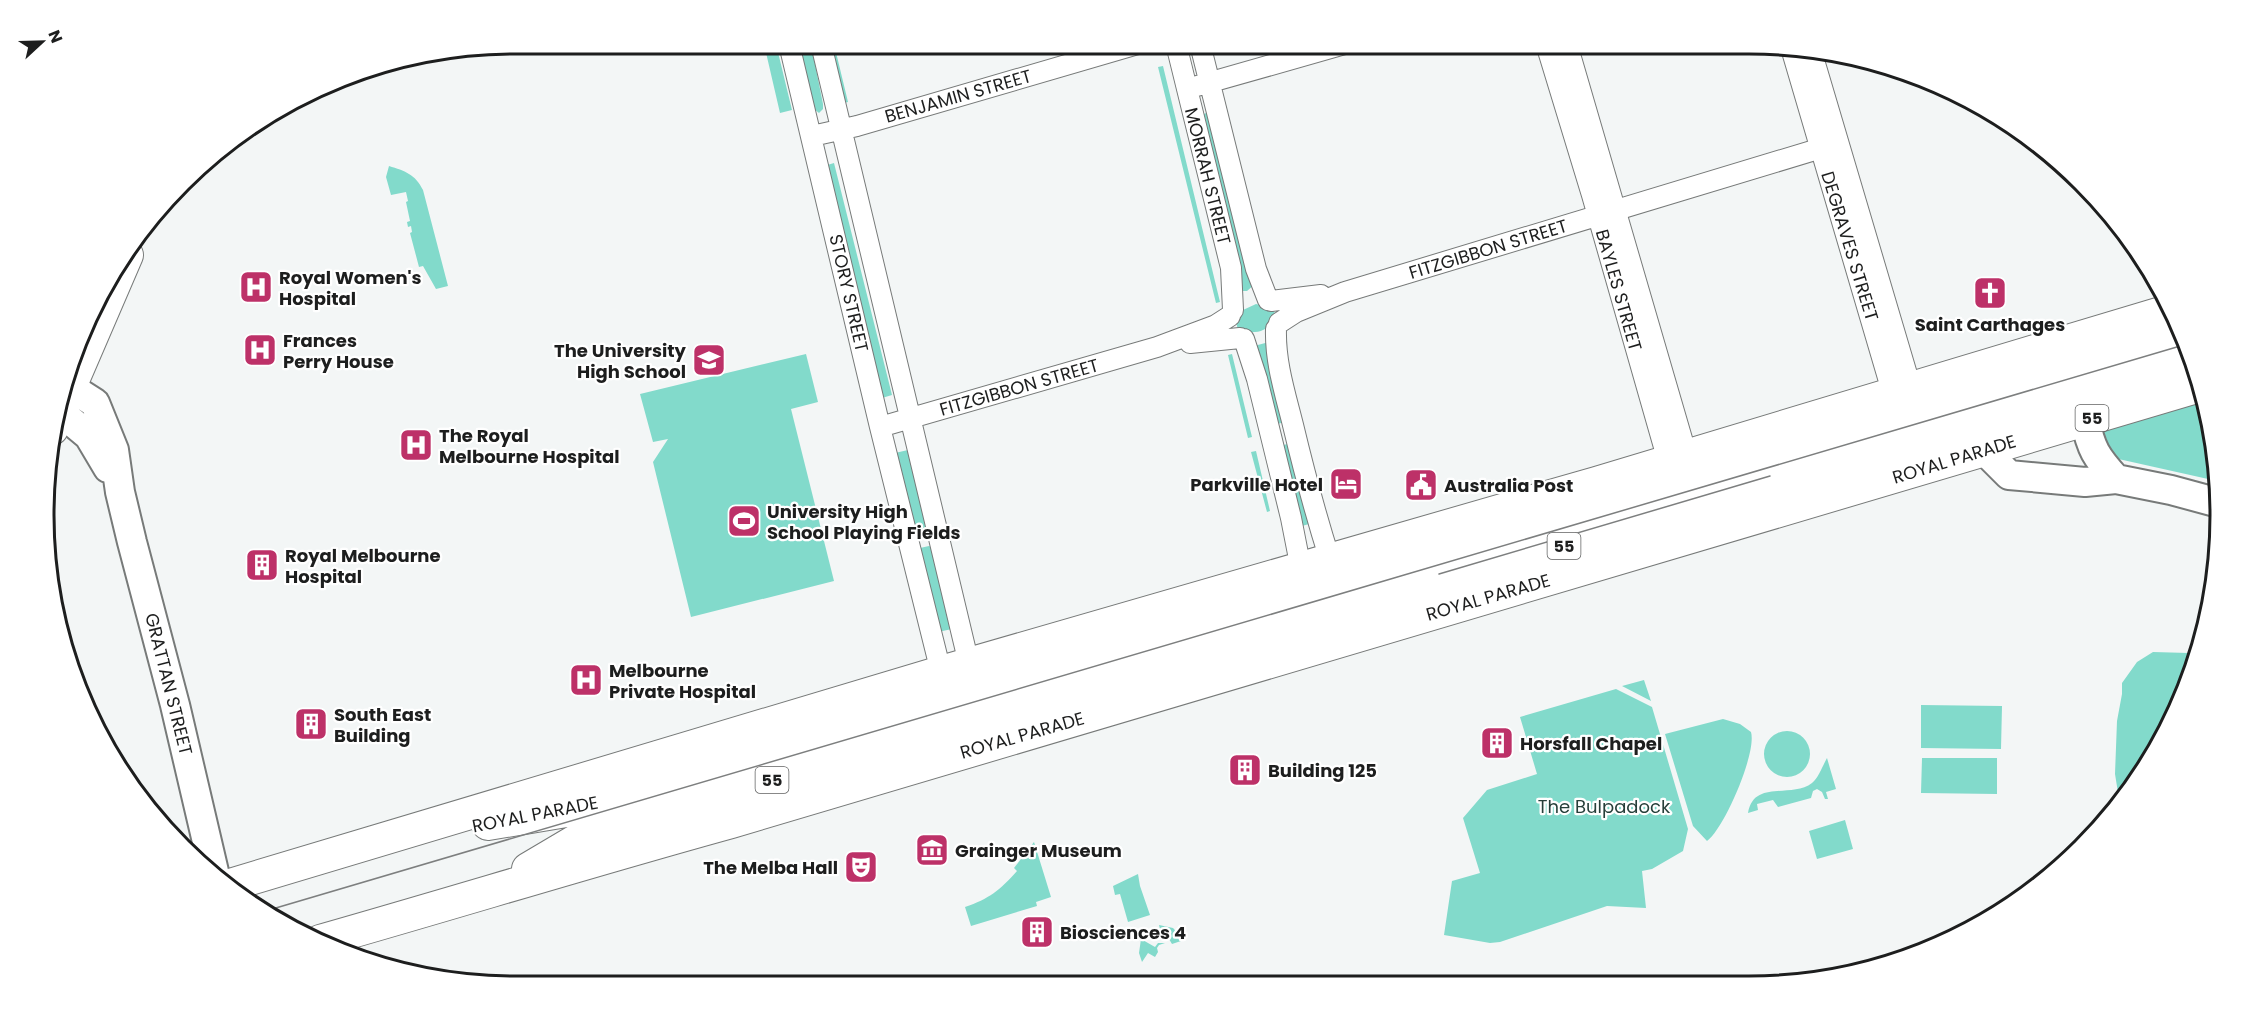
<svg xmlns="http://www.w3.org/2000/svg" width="2264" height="1030" viewBox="0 0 2264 1030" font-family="Poppins,sans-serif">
<rect width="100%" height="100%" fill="#f3f6f6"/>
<path fill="#82dacb" d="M 764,44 L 776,44 L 792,110 L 780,113 Z
M 796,44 L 811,44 L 823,104 L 823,109 L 819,113 L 814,109 Z
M 830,44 L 834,44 L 848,102 L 844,103 Z
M 1163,66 L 1220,302 L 1216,303 L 1158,67 Z
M 1206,113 L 1211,113 L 1255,284 L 1247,291 L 1243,291 L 1239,286 L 1202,115 Z
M 834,163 L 892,395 L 882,398 L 824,166 Z
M 389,166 C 405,171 415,174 423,190 L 448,286 L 436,289 L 423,266 L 419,267 L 410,233 L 412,232 L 411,226 L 408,227 L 407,222 L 410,221 L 406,202 L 408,201 L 406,192 L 391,195 L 386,177 Z
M 1256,304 L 1271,308 L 1275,313 C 1272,332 1255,335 1238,330 L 1235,318 L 1243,310 Z
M 1269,342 L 1288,421 L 1274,425 L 1254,346 Z
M 806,354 L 818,402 L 791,409 L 834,581 L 691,617 L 653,462 L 668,439 L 653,442 L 640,394 Z
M 1232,354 L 1252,437 L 1248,438 L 1228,355 Z
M 2203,396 L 2211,423 L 2217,481 L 2105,456 L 2088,432 Z
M 1293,443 L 1313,523 L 1298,527 L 1278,446 Z
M 908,450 L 927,529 L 915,532 L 895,453 Z
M 1256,451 L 1270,511 L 1267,512 L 1251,452 Z
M 929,546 L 931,547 L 952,629 L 938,632 L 920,548 Z
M 2153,652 L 2189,653 L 2196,659 L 2185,695 L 2120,805 L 2115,774 L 2117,721 L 2122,694 L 2122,683 L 2137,662 Z
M 1644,680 L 1651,701 L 1622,686 Z
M 1616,689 L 1652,707 L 1688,829 L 1683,851 L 1652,869 L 1642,871 L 1646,908 L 1607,906 L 1500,942 L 1490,943 L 1444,935 L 1452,881 L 1480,873 L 1463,818 L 1487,790 L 1537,774 L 1520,717 Z
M 1921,705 L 2002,706 L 2001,749 L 1921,748 Z
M 1723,719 L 1740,724 L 1751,732 C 1757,753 1724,829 1707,841 L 1693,826 L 1665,734 Z
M1764 754a23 23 0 1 1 46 0a23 23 0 1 1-46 0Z
M 1827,758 L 1836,789 L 1826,792 L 1828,799 L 1825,799 L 1822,792 L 1817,789 L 1813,791 L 1811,798 L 1778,807 L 1773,800 L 1757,804 L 1758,810 L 1748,813 C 1754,779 1791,799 1812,783 C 1819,777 1822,767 1827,758 Z
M 1922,758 L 1997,758 L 1997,794 L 1921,793 Z
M 1845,820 L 1853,849 L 1817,859 L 1809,831 Z
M 1034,842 L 1051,897 L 1036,902 L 1037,906 L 971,926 L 965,907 C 989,899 1000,890 1017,871 L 1014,868 Z
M 1138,874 L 1140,886 L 1150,915 L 1128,922 L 1120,894 L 1115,895 L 1113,886 Z
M 1159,925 L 1173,928 L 1184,940 L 1172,944 L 1169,939 L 1162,937 Z
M 1141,939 L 1155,947 L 1158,943 L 1165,943 L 1159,945 L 1157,948 L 1158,952 L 1155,957 L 1148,953 L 1142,962 L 1139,953 Z"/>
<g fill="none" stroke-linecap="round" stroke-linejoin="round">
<defs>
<path id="street" d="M 789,44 L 880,427 L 941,672
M 821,44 L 969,664
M 1176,44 L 1231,268 L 1233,310
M 1200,44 L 1256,269 L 1268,300
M 1546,44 L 1592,195 L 1668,461
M 1567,44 L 1687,456
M 1791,48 L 1896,405
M 1811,50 L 1914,398
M 1197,86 L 1345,44
M 812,136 L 857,126 L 1138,44
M 1271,301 L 1321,295
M 1279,323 L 1296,312 L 1345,292 L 1838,143
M 1276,329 C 1275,362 1285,393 1293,425 C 1304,471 1316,516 1330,560
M 1244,339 L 1257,379 L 1291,518 L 1301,569
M 1190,343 L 1240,338
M 880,427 L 1157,347 L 1216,325 L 1230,316"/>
<path id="secondary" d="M 70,387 L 95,403 L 114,450 L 120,492 L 132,542 L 175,705 L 215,876
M 59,411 L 89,436 L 108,468
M 2085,420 C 2091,449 2096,457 2116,479
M 1984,450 L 2009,475 L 2085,482 L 2116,479 L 2171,490 L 2219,503"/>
<path id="primary" d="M 52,429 L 127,255
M 488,824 L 572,810 L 2184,334
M 528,869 L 577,840 L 653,815 L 2193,361
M 230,885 L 941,672 L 1596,483 L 2171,310
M 320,941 C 457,902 593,860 731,822 L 2200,386"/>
</defs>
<use href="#street" stroke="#777a79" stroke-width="22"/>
<use href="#secondary" stroke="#777a79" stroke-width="32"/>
<use href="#primary" stroke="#777a79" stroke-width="34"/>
<use href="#street" stroke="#fff" stroke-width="20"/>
<use href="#secondary" stroke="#fff" stroke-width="28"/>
<use href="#primary" stroke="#fff" stroke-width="32"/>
<path stroke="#7d7f7f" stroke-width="1.5" d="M 1439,574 L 1770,476
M 269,910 L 2187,344"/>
</g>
<defs>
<symbol id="hospital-square" viewBox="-11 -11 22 22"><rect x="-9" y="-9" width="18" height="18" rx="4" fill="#bd3168" stroke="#fff"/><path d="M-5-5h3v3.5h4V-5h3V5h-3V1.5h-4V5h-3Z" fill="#fff"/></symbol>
<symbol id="church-square" viewBox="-11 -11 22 22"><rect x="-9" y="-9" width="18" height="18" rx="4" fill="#bd3168" stroke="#fff"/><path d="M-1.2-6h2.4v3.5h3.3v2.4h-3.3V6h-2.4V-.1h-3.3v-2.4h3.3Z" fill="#fff"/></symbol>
<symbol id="school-square" viewBox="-11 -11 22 22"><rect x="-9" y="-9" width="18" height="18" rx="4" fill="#bd3168" stroke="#fff"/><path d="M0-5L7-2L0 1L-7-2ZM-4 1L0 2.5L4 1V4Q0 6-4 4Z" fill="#fff"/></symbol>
<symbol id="hotel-square" viewBox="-11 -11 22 22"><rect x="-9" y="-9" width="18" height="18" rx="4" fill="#bd3168" stroke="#fff"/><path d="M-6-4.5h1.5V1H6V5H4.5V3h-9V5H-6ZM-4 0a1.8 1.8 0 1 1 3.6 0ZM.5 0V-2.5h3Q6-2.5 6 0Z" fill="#fff"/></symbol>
<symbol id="civic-square" viewBox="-11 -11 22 22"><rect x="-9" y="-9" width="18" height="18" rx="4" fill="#bd3168" stroke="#fff"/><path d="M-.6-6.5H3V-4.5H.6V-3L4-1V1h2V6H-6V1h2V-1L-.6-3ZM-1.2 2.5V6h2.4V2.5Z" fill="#fff"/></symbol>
<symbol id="stadium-square" viewBox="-11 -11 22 22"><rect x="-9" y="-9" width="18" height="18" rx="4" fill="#bd3168" stroke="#fff"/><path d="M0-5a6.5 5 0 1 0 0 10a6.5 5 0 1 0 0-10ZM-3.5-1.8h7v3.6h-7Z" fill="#fff"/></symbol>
<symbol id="building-square" viewBox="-11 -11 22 22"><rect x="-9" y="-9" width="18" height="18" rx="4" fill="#bd3168" stroke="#fff"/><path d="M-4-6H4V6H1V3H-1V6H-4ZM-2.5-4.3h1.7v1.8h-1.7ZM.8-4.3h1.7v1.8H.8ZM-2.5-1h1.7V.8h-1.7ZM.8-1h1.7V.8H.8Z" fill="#fff"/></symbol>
<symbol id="museum-square" viewBox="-11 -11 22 22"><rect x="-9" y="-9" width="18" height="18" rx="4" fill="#bd3168" stroke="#fff"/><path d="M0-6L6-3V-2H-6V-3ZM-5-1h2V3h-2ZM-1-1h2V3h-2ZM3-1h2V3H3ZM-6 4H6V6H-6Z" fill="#fff"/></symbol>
<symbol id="theatre-square" viewBox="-11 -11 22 22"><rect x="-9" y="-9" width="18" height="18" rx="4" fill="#bd3168" stroke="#fff"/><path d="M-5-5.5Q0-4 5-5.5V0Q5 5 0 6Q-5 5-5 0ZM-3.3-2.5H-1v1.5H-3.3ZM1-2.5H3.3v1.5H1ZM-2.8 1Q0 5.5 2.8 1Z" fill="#fff"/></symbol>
</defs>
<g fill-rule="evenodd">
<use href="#hospital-square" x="237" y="268" width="38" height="38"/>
<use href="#church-square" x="1971" y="274" width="38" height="38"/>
<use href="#hospital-square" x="241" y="331" width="38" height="38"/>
<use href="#school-square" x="690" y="341" width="38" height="38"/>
<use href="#hospital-square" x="397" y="426" width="38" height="38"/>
<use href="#hotel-square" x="1327" y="465" width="38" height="38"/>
<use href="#civic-square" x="1402" y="466" width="38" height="38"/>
<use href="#stadium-square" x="725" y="502" width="38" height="38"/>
<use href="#building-square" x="243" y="546" width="38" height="38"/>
<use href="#hospital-square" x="567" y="661" width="38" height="38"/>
<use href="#building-square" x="292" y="705" width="38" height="38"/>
<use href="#building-square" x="1478" y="724" width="38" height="38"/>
<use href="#building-square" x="1226" y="751" width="38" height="38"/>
<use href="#museum-square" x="913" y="831" width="38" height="38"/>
<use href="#theatre-square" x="842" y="848" width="38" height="38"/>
<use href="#building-square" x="1018" y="913" width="38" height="38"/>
</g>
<g text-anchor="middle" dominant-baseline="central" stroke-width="4.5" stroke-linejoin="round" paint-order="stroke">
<g fill="#fff" stroke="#616262" stroke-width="1.5">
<rect x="2075.5" y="405" width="33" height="26" rx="4.5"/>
<rect x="1547.5" y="533" width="33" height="26" rx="4.5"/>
<rect x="755.5" y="767" width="33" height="26" rx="4.5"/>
</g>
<g font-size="16" font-weight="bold" fill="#1d1e1e">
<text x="2092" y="418">55</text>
<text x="1564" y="546">55</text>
<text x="772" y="780">55</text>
</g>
<g font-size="18" fill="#1d1e1e" stroke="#fff">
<text transform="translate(958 96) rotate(-16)">BENJAMIN STREET</text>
<text transform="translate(1208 176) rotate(76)">MORRAH STREET</text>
<text transform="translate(1850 246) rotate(73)">DEGRAVES STREET</text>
<text transform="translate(1488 249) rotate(-17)">FITZGIBBON STREET</text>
<text transform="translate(1619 290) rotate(74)">BAYLES STREET</text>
<text transform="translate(849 293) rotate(77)">STORY STREET</text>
<text transform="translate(1019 387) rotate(-16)">FITZGIBBON STREET</text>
<text transform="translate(1954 459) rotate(-17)">ROYAL PARADE</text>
<text transform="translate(1488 597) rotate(-16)">ROYAL PARADE</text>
<text transform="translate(169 684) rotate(76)">GRATTAN STREET</text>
<text transform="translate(1022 735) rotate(-16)">ROYAL PARADE</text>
<text transform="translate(535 814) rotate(-11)">ROYAL PARADE</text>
</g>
<g font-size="18" font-weight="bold" fill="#1d1e1e" stroke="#fff" text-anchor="start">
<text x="279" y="277">Royal Women's<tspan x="279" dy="21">Hospital</tspan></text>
<text x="1990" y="324" text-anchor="middle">Saint Carthages</text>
<text x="283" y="340">Frances<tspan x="283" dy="21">Perry House</tspan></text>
<text x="686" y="350" text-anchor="end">The University<tspan x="686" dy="21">High School</tspan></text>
<text x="439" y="435">The Royal<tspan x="439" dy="21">Melbourne Hospital</tspan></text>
<text x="1323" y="484" text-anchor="end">Parkville Hotel</text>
<text x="1444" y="485">Australia Post</text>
<text x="767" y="511">University High<tspan x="767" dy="21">School Playing Fields</tspan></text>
<text x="285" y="555">Royal Melbourne<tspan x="285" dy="21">Hospital</tspan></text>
<text x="609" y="670">Melbourne<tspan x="609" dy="21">Private Hospital</tspan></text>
<text x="334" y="714">South East<tspan x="334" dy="21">Building</tspan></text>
<text x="1520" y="743">Horsfall Chapel</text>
<text x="1268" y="770">Building 125</text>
<text x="955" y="850">Grainger Museum</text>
<text x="838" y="867" text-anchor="end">The Melba Hall</text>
<text x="1060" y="932">Biosciences 4</text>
</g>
<g font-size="18" fill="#263f3a" stroke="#fff">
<text x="1604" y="806">The Bulpadock</text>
</g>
</g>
<path d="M0 0H2264V1030H0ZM515 54H1749A461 461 0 0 1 2210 515V515A461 461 0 0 1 1749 976H515A461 461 0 0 1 54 515V515A461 461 0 0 1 515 54Z" fill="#fff" fill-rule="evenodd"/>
<path fill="none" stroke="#1d1e1e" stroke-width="3" d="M515 54H1749A461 461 0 0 1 2210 515V515A461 461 0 0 1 1749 976H515A461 461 0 0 1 54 515V515A461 461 0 0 1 515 54Z"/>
<g transform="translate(42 42) rotate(68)" stroke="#ffffff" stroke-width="4.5" paint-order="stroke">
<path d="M0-4.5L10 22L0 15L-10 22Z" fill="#1d1e1e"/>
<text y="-9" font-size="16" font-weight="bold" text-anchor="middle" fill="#1d1e1e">N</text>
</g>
</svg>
